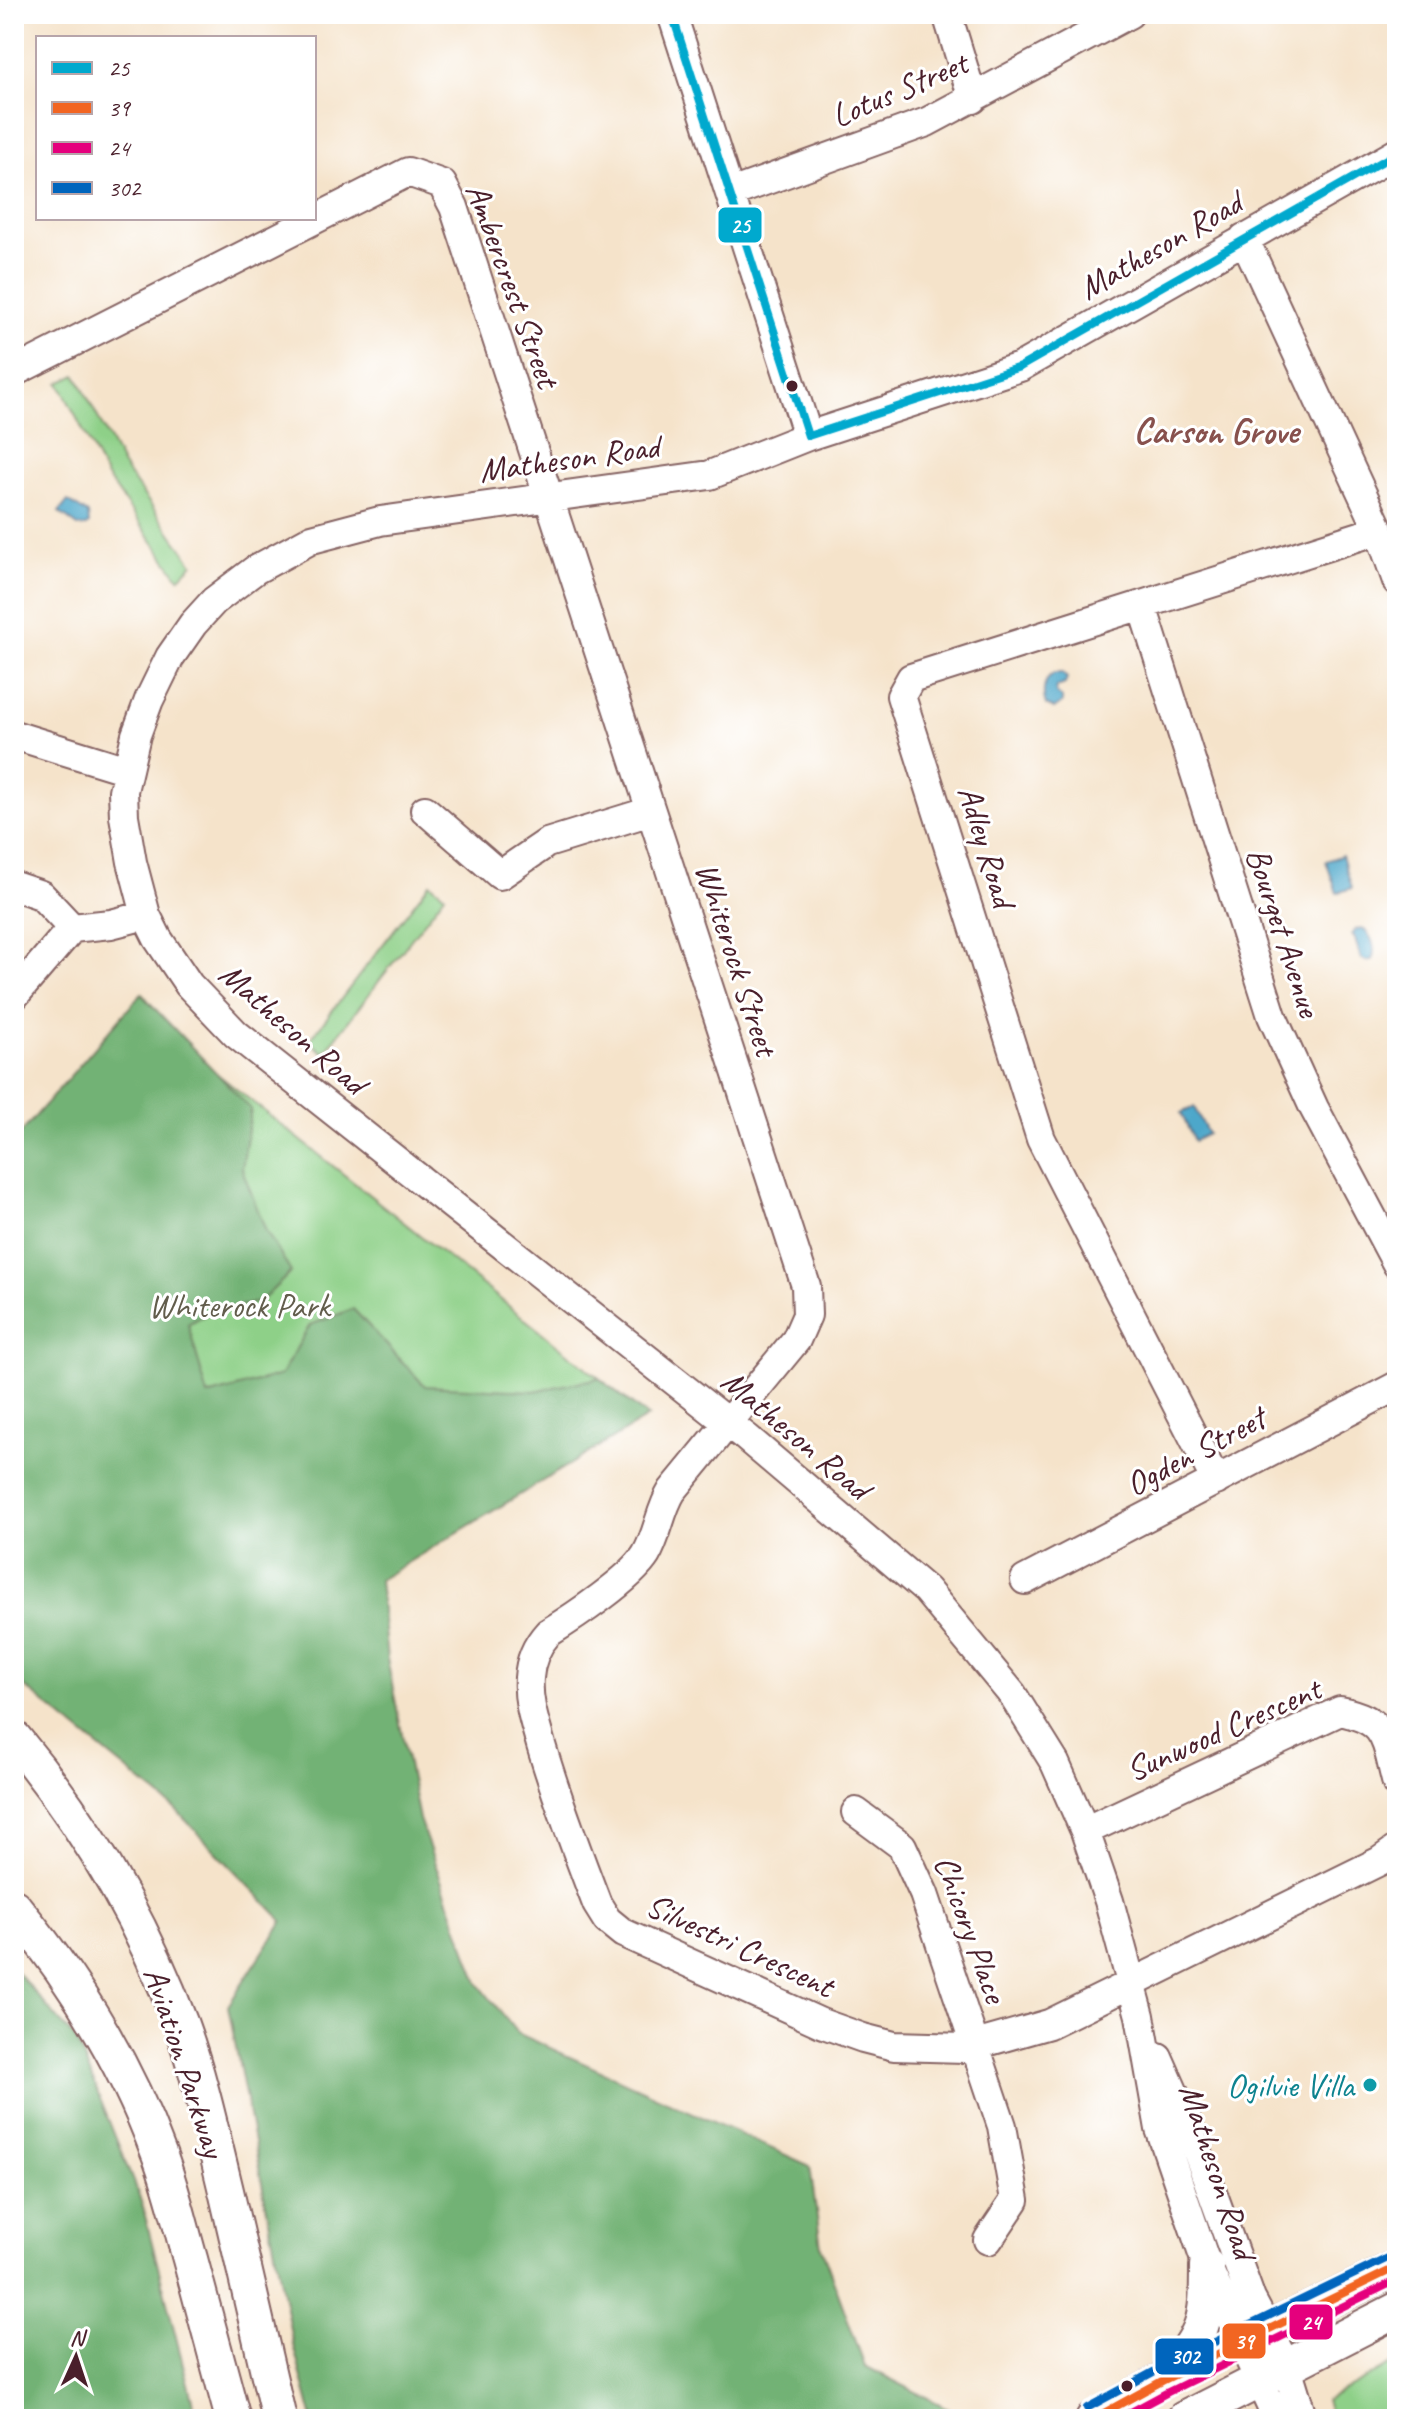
<svg xmlns="http://www.w3.org/2000/svg" width="1411" height="2433" viewBox="0 0 1411 2433" font-family="Caveat,sans-serif">
<rect width="100%" height="100%" fill="#fff"/>
<filter id="ink" filterUnits="userSpaceOnUse"><feTurbulence type="fractalNoise" baseFrequency=".0125" numOctaves="2"/><feDisplacementMap in="SourceGraphic" scale="16" xChannelSelector="R" yChannelSelector="G"/><feConvolveMatrix kernelMatrix="1 2 1 2 8 2 1 2 1" color-interpolation-filters="sRGB"/></filter>
<filter id="wash" filterUnits="userSpaceOnUse"><feTurbulence type="fractalNoise" baseFrequency=".006" numOctaves="4" result="noise"/><feDisplacementMap in="SourceGraphic" scale="32" xChannelSelector="R" yChannelSelector="G"/><feGaussianBlur stdDeviation="1.8" result="paint"/><feColorMatrix in="noise" values="0 0 0 0 0 0 0 0 0 0 0 0 0 0 0 0 0 1.4 0 .05"/><feComposite in="paint" operator="in"/></filter>
<g filter="url(#wash)">
<rect width="100%" height="100%" fill="#f5e3ca"/>
<path fill="#8ed088" stroke="#6c785a" stroke-width="2" d="M 76,375 L 123,466 L 193,564 L 179,578 L 106,476 L 59,383 Z
M 430,883 L 445,895 L 324,1053 L 309,1041 Z
M 142,993 L 185,1045 L 210,1068 L 648,1417 L 343,1601 L 14,1145 Z
M 1397,2361 L 1397,2419 L 1331,2419 L 1325,2401 Z"/>
<path fill="#72b274" stroke="#5e6850" stroke-width="2" d="M 141,994 L 251,1109 L 242,1169 L 266,1231 L 291,1272 L 260,1302 L 210,1312 L 188,1324 L 208,1396 L 281,1375 L 310,1325 L 353,1309 L 425,1386 L 534,1391 L 599,1378 L 648,1417 L 379,1580 L 387,1659 L 419,1819 L 478,1983 L 517,2033 L 810,2166 L 821,2247 L 865,2366 L 969,2419 L 313,2419 L 293,2345 L 228,2006 L 283,1921 L 175,1809 L 14,1678 L 14,1141 Z
M 14,1969 L 77,2041 L 142,2204 L 197,2419 L 14,2419 Z"/>
<path fill="#4da7ca" stroke="#4c637a" stroke-width="2" d="M 68,501 L 88,514 L 89,524 L 84,527 L 78,526 L 59,512 Z
M 1054,673 L 1062,673 L 1067,678 L 1065,684 L 1057,687 L 1056,693 L 1062,698 L 1062,703 L 1054,709 L 1046,705 C 1042,694 1043,679 1054,673 Z
M 1342,855 L 1352,888 L 1337,893 L 1326,861 Z
M 1362,928 C 1372,935 1377,949 1372,960 L 1366,961 L 1361,958 L 1354,936 L 1352,935 L 1356,929 Z
M 1194,1107 L 1208,1134 L 1194,1141 L 1181,1113 Z"/>
</g>
<g filter="url(#ink)">
<g fill="none" stroke-linecap="round" stroke-linejoin="round">
<defs>
<path id="minor" d="M 672,14 L 808,436
M 947,14 L 973,99
M 731,193 L 927,122 L 1129,14
M 1244,238 L 1379,530 L 1397,581
M 14,372 L 408,172 L 442,184 L 454,207 L 806,1286 L 807,1315 L 796,1340 L 672,1491 C 660,1510 658,1535 646,1555 C 631,1579 574,1617 548,1633 C 537,1645 530,1661 529,1678 C 527,1701 535,1723 541,1745 C 557,1799 577,1852 597,1904 L 607,1920 L 623,1933 L 821,2023 L 863,2038 L 894,2046 L 965,2048 L 1049,2024 L 1380,1861 L 1397,1849
M 1142,606 L 1272,1016 L 1314,1108 L 1397,1264
M 14,735 L 127,770
M 425,810 L 500,875 L 547,843 L 651,811
M 14,886 L 41,895 L 72,928
M 14,996 L 72,928 L 111,924 L 146,915
M 1216,1481 L 1041,1139 L 901,696 L 911,678 L 1379,530
M 1025,1580 L 1397,1386
M 856,1812 L 902,1846 L 924,1894 L 1002,2126 L 1015,2200 L 988,2240
M 1085,1831 L 1340,1711 C 1390,1721 1385,1741 1397,1784
M 1158,2057 L 1187,2123 L 1251,2299 L 1287,2367 L 1303,2419
M 1277,2419 L 1207,2266 L 1160,2129 L 1140,2016 L 1109,1901 L 1085,1831 L 1055,1763 L 1012,1694 L 926,1590 L 747,1438 L 236,1034 L 189,985 L 158,939 L 146,915 L 132,862 L 124,816 L 123,791 L 136,735 L 149,700 L 170,657 L 193,624 L 214,601 L 255,570 L 312,539 L 380,521 L 710,475 L 808,436 L 1020,367 L 1397,153"/>
<path id="major" d="M 14,1738 C 85,1823 142,1921 181,2025 C 201,2080 213,2138 227,2195 C 244,2270 262,2344 279,2419
M 14,1907 C 74,1980 126,2064 159,2154 C 172,2188 180,2224 190,2259 C 204,2313 219,2366 233,2419
M 1168,2375 C 1205,2332 1207,2322 1207,2266
M 1093,2419 L 1162,2381 L 1397,2267
M 1184,2419 L 1397,2310"/>
</defs>
<use href="#minor" stroke="#866463" stroke-width="32"/>
<use href="#major" stroke="#866463" stroke-width="38"/>
<use href="#minor" stroke="#fff" stroke-width="28"/>
<use href="#major" stroke="#fff" stroke-width="34"/>
<defs>
<path id="bus-1" d="M 672,14 L 808,436
M 808,436 L 1020,367 L 1397,153"/>
<path id="bus-2" d="M 1093,2419 L 1162,2381 L 1397,2267"/>
<path id="bus-3" d="M 1118,2419 L 1168,2392 L 1397,2280"/>
<path id="bus-4" d="M 1087,2408 L 1157,2370 L 1392,2256"/>
</defs>
<use href="#bus-1" stroke="#fff" stroke-width="14"/>
<use href="#bus-2" stroke="#fff" stroke-width="14"/>
<use href="#bus-3" stroke="#fff" stroke-width="14"/>
<use href="#bus-4" stroke="#fff" stroke-width="14"/>
<use href="#bus-1" stroke="#00a9ce" stroke-width="8"/>
<use href="#bus-2" stroke="#f26522" stroke-width="8"/>
<use href="#bus-3" stroke="#e5007d" stroke-width="8"/>
<use href="#bus-4" stroke="#0065bd" stroke-width="8"/>
</g>
</g>
<g fill="#4a1f2b" stroke="#fff" stroke-width="3">
<circle cx="792" cy="386" r="7"/>
<circle cx="1127" cy="2386" r="7"/>
</g>
<circle fill="#0f9aa8" stroke="#fff" stroke-width="3" cx="1370" cy="2085" r="8"/>
<g text-anchor="middle" dominant-baseline="central" stroke-width="6" stroke-linejoin="round" paint-order="stroke">
<g font-size="34" fill="#4a1f2b" stroke="#fff">
<text transform="translate(899 89) rotate(-23)">Lotus Street</text>
<text transform="translate(1160 245) rotate(-30)">Matheson Road</text>
<text transform="translate(513 285) rotate(70)">Ambercrest Street</text>
<text transform="translate(569 458) rotate(-8)">Matheson Road</text>
<text transform="translate(987 846) rotate(73)">Adley Road</text>
<text transform="translate(1284 932) rotate(72)">Bourget Avenue</text>
<text transform="translate(737 959) rotate(72)">Whiterock Street</text>
<text transform="translate(293 1028) rotate(41)">Matheson Road</text>
<text transform="translate(796 1434) rotate(40)">Matheson Road</text>
<text transform="translate(1195 1451) rotate(-28)">Ogden Street</text>
<text transform="translate(1223 1729) rotate(-24)">Sunwood Crescent</text>
<text transform="translate(971 1929) rotate(70)">Chicory Place</text>
<text transform="translate(740 1945) rotate(25)">Silvestri Crescent</text>
<text transform="translate(185 2062) rotate(72)">Aviation Parkway</text>
<text transform="translate(1218 2171) rotate(72)">Matheson Road</text>
</g>
<g font-size="34" fill="#625d4c" stroke="#fff">
<text x="239" y="1305">Whiterock Park</text>
</g>
<g font-size="34" fill="#0d838f" stroke="#fff" text-anchor="end">
<text x="1354" y="2085">Ogilvie Villa</text>
</g>
<g font-size="36" font-weight="bold" fill="#88514d" stroke="#fff">
<text x="1216" y="431">Carson Grove</text>
</g>
</g>
<g stroke="#fff" stroke-width="3">
<rect x="717" y="206" width="46" height="38" rx="8" fill="#00a9ce"/>
<rect x="1288" y="2303" width="46" height="38" rx="8" fill="#e5007d"/>
<rect x="1221" y="2322" width="46" height="38" rx="8" fill="#f26522"/>
<rect x="1154" y="2337" width="61" height="39" rx="8" fill="#0065bd"/>
</g>
<g font-size="22" text-anchor="middle" font-weight="bold" fill="#fff">
<text x="740" y="233">25</text>
<text x="1311" y="2330">24</text>
<text x="1244" y="2349">39</text>
<text x="1185" y="2364">302</text>
</g>
<rect width="1411" height="2433" fill="none" stroke="#fff" stroke-width="48"/>
<rect x="36" y="36" width="280" height="184" fill="#ffffff" stroke="#b7a5aa" stroke-width="2"/>
<rect x="52" y="62" width="40" height="12" fill="#00a9ce" stroke="#b7a5aa" stroke-width="2"/>
<text x="108" y="76" font-size="24" fill="#4a1f2b">25</text>
<rect x="52" y="102" width="40" height="12" fill="#f26522" stroke="#b7a5aa" stroke-width="2"/>
<text x="108" y="116" font-size="24" fill="#4a1f2b">39</text>
<rect x="52" y="142" width="40" height="12" fill="#e5007d" stroke="#b7a5aa" stroke-width="2"/>
<text x="108" y="156" font-size="24" fill="#4a1f2b">24</text>
<rect x="52" y="182" width="40" height="12" fill="#0065bd" stroke="#b7a5aa" stroke-width="2"/>
<text x="108" y="196" font-size="24" fill="#4a1f2b">302</text>
<g transform="translate(76 2357) rotate(3)" stroke="#ffffff" stroke-width="6" paint-order="stroke">
<path d="M0-6L14 30L0 20L-14 30Z" fill="#4a1f2b"/>
<text y="-12" font-size="22" font-weight="bold" text-anchor="middle" fill="#4a1f2b">N</text>
</g>
</svg>
